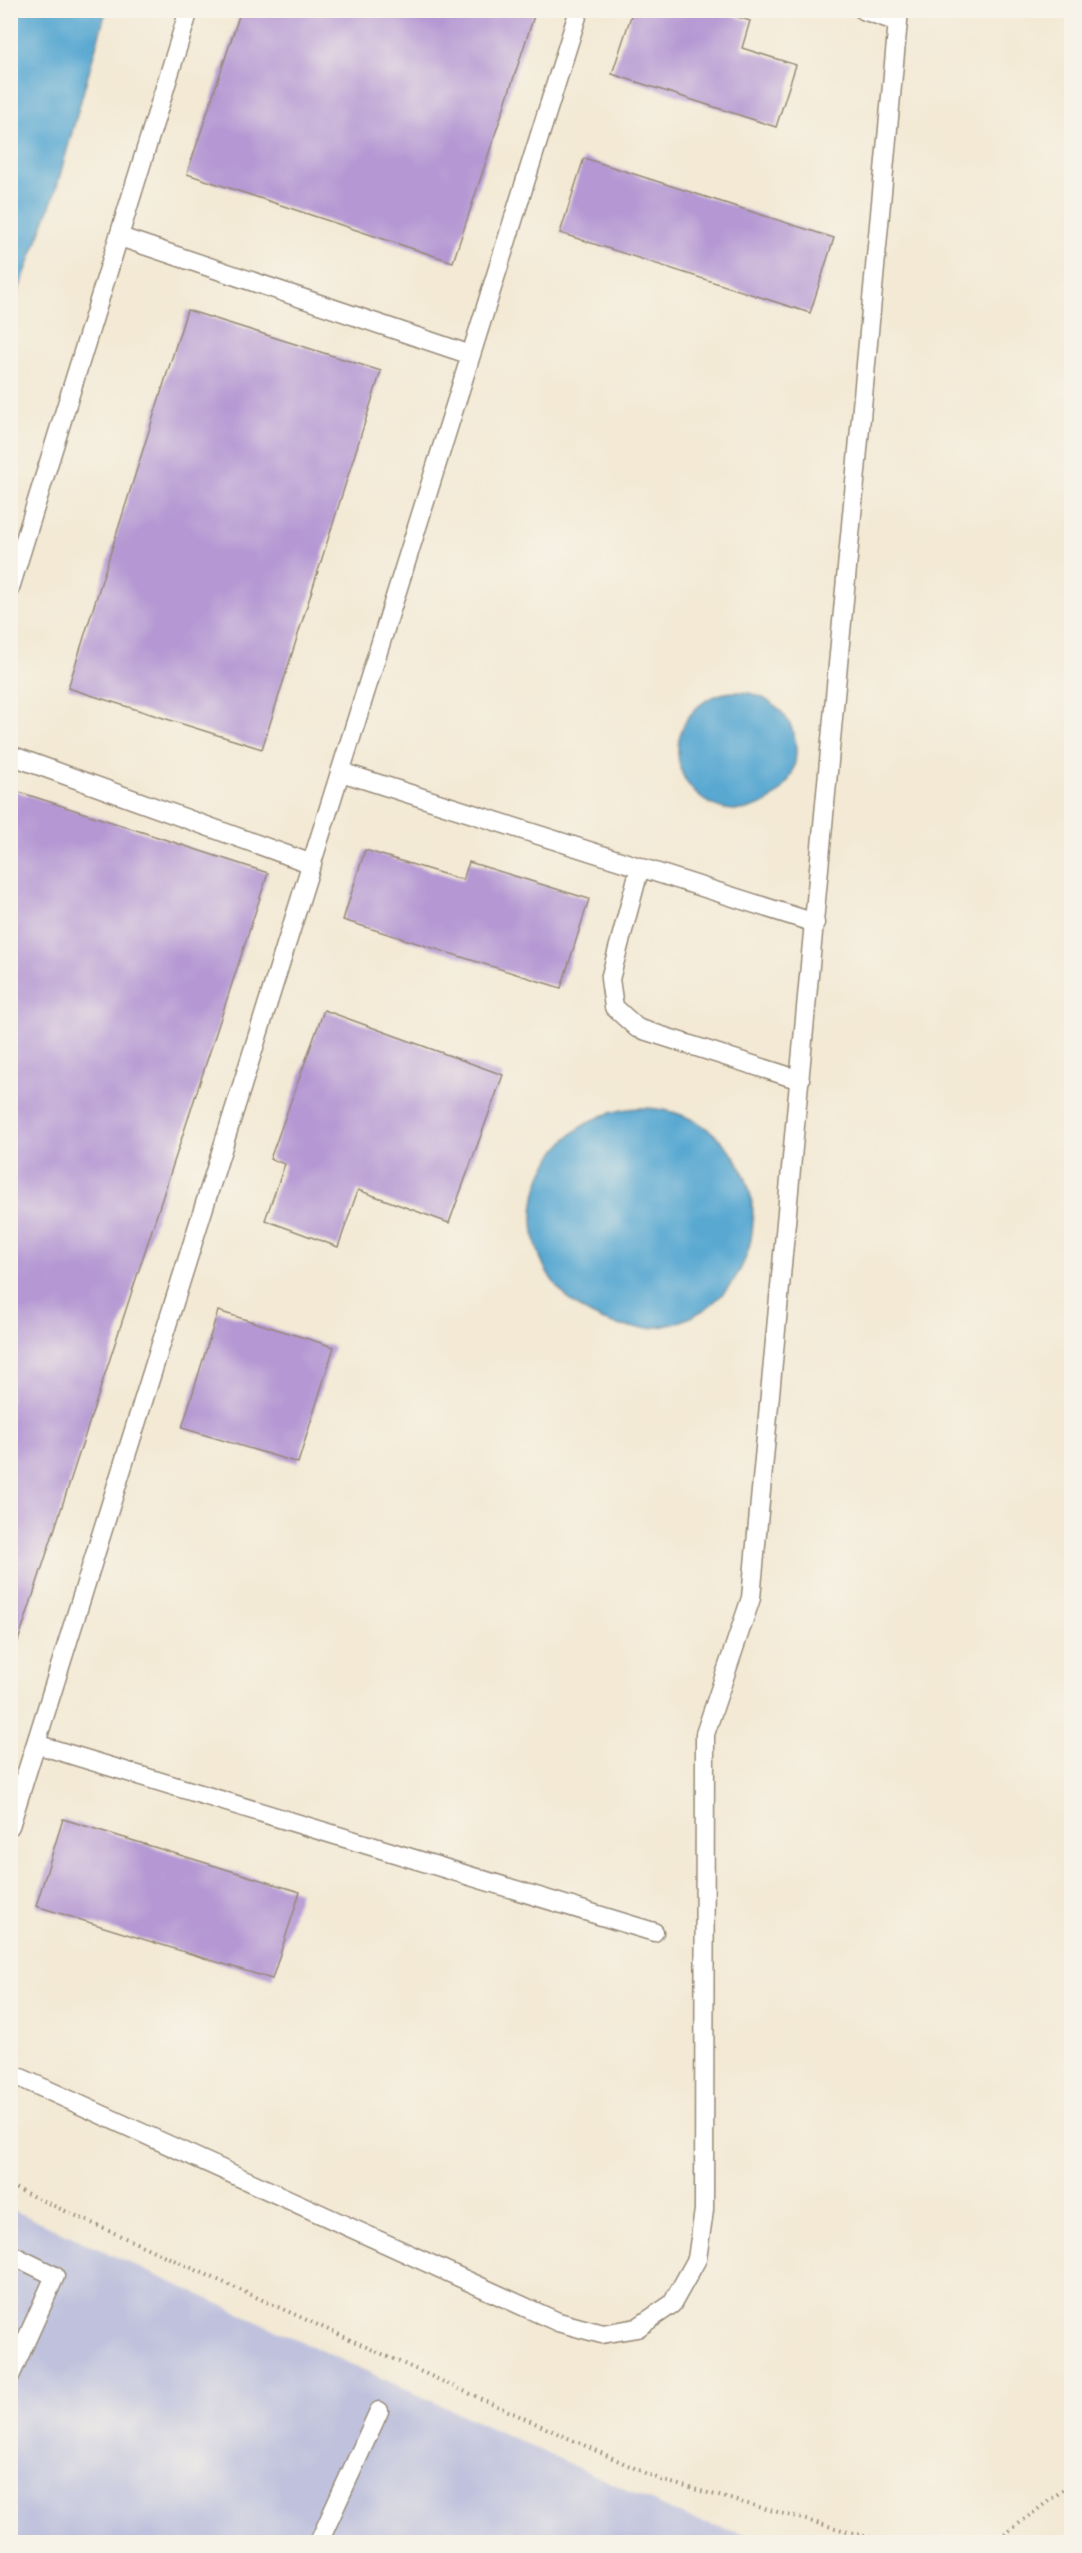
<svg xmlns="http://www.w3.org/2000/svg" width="1082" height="2553" viewBox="0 0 1082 2553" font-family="Mynerve,sans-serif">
<rect width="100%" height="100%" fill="#f7f3e8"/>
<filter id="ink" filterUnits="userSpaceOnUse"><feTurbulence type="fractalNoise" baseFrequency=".0167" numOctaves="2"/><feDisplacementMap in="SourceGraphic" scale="12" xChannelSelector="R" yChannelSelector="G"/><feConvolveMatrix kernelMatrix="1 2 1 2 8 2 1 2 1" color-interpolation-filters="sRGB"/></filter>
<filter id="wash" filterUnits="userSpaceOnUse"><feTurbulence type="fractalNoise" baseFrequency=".008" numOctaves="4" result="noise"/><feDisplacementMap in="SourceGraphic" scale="24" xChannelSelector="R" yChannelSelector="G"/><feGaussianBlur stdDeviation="1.35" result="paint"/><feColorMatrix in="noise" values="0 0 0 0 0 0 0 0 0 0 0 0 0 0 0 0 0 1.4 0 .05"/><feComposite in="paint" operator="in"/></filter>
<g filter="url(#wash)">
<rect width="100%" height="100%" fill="#f3e9d4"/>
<path fill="#c0c2dd" d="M 11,2209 L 686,2517 L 770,2542 L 11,2542 Z"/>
<path fill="#58a8d2" stroke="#4a6978" stroke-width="1.5" d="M 11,10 L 106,11 L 55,193 L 11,310 Z
M678 751a59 59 0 1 1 118 0a59 59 0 1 1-118 0Z
M533 1218a110 110 0 1 1 220 0a110 110 0 1 1-220 0Z"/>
<g id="blocks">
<path fill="#b497d3" d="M 241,10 L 536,10 L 453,262 L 187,174 Z
M 633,10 L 717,10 L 750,21 L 742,48 L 796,65 L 776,127 L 612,74 Z
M 584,158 L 834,238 L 810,313 L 560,233 Z
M 187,310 L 381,371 L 262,749 L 68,688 Z
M 10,789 L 268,873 L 11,1663 L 10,1663 Z
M 365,850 L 463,880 L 469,862 L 589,899 L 561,988 L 343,920 Z
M 324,1010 L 503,1075 L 449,1223 L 358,1190 L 338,1247 L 265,1220 L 285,1164 L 270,1159 Z
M 218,1311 L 334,1347 L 298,1463 L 182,1428 Z
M 63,1819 L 300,1892 L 272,1979 L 36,1906 Z"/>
</g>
</g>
<g filter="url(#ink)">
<use href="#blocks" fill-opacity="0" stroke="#978a79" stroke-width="1.5"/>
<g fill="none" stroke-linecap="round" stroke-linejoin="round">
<defs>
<path id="lane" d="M 863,10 L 898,22
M 120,237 L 471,355
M 10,588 L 189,10
M 10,755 L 312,864
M 341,772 L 815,923
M 640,867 L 610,979 L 614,1007 L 637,1028 L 800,1080
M 36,1744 L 654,1932
M 10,1826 L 579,10
M 10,2073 L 558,2322 L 602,2334 L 637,2328 L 672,2304 L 697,2259 L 704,2210 L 705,1734 L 751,1598 L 899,10
M 10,2254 L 55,2276 L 10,2376
M 319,2542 L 379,2411"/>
</defs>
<use href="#lane" stroke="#978a79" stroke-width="21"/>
<path stroke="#978a79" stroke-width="4" stroke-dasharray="1.5 4.5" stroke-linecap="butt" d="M 10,2186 L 661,2480 L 886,2542
M 995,2542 L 1072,2483"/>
<use href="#lane" stroke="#fff" stroke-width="18"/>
</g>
</g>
<rect width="1082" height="2553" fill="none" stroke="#f7f3e8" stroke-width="36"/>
</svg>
